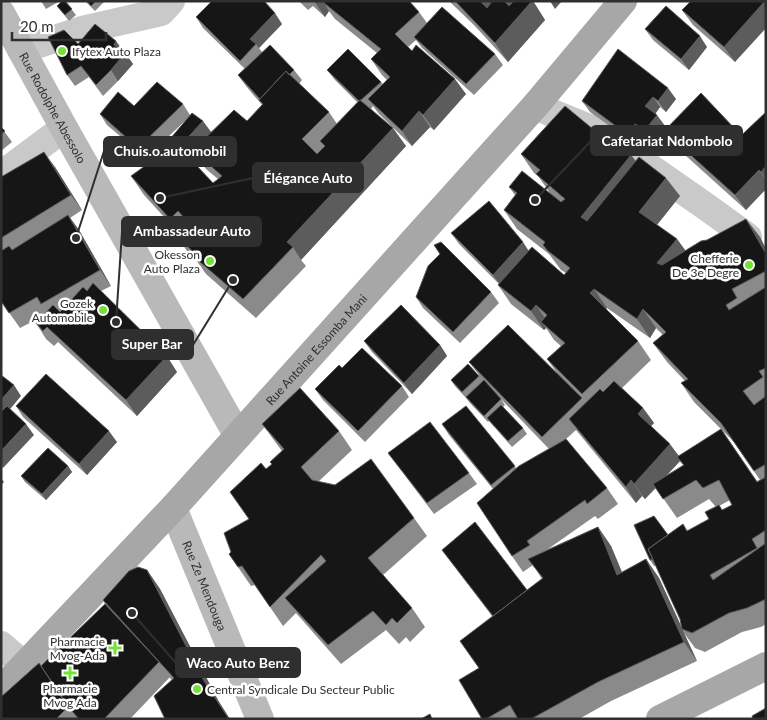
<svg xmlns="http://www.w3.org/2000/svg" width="767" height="720" viewBox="0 0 767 720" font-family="Lato,sans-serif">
<rect width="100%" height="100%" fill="#fff"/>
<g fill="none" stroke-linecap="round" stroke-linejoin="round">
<path stroke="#c9c9c9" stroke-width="28" d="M 21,50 L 82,30 L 161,12 L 171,1
M 535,106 L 599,132 L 708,208 L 748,237
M 1,175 L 64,128
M 1,645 L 24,665"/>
<g stroke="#b9b9b9" stroke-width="28">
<path id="s1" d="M 1,13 L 64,128 L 238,436"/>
<path id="s2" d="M 173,508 L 260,719"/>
</g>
<g stroke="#a7a7a7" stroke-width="28">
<path id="s3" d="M 1,690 L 173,508 L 535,106 L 623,1"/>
<path d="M 660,719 L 766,666"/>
</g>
</g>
<path fill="#8a8a8a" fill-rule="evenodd" d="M 41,1 L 60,1 L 46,9 Z
M 65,1 L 76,15 L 69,21 L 57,6 Z
M 85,1 L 105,1 L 95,11 Z
M 299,1 L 409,1 L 419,12 L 427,23 L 495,54 L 503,65 L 474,95 L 422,48 L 416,40 L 408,47 L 466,94 L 434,130 L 430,127 L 412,146 L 379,114 L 373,106 L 371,109 L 406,146 L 301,260 L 306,266 L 256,318 L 206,274 L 196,260 L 187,251 L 174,232 L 176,230 L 144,195 L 131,176 L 156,158 L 153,154 L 172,141 L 170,139 L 190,116 L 146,158 L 107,125 L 100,114 L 134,106 L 183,104 L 190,115 L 211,132 L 247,121 L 262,105 L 246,86 L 238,75 L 245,69 L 203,28 L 196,17 L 282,24 L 259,48 L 262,52 L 294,70 L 302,80 L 299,84 L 329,112 L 337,124 L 357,102 L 335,80 L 327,70 L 381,82 L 383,84 L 387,80 L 382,75 L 371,59 L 377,53 L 335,19 L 329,11 L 325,17 L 313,6 L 308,10 ZM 199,159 L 206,169 L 218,179 L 213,183 L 195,164 Z
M 449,1 L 533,1 L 545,20 L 508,62 L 474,25 Z
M 766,1 L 735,62 L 693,25 L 682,10 Z
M 645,29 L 707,47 L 689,70 L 653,40 Z
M 78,44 L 123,52 L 125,53 L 133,64 L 118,81 L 103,96 L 89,77 L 75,86 L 67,75 Z
M 618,49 L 676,99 L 666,112 L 660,107 L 655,114 L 665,126 L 653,141 L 643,135 L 636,145 L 590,112 L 582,101 Z
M 766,112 L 766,189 L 746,210 L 675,146 L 664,131 L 736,130 L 741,136 Z
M 1,127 L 12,142 L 1,151 Z
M 611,144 L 631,155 L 636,161 L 680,196 L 657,225 L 677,239 L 685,251 L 707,240 L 746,219 L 760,237 L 766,249 L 766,624 L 761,627 L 742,632 L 705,652 L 695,648 L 684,633 L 697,661 L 611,701 L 579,719 L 482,719 L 479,668 L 492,616 L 442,550 L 527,590 L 542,579 L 533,565 L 523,572 L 512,556 L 493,489 L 449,435 L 442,424 L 466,406 L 516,468 L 549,449 L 501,399 L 505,405 L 503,407 L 523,428 L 527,434 L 512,447 L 489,421 L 488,422 L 470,403 L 466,398 L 455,386 L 451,380 L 479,375 L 469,362 L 557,373 L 547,359 L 561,346 L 554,340 L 546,328 L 544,330 L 511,304 L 498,285 L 499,284 L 459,244 L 451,233 L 529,250 L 564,275 L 566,273 L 561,270 L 549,254 L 517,229 L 504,210 L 515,195 L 509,187 L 550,193 L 538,176 L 534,173 L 521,154 ZM 607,308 L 650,338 L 656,328 L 663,335 L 653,343 L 667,362 L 685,381 L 681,383 L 694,402 L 721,429 L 679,456 L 651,426 L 654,423 L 643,408 L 622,388 L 651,360 L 638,341 L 606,309 ZM 721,429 L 734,442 L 760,480 L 757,481 ZM 576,430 L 636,503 L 642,496 L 645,499 L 656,488 L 677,518 L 709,499 L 716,507 L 709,519 L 688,531 L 668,535 L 650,560 L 654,566 L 656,565 L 680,619 L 681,626 L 659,578 L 646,559 L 622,572 L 611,546 L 598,527 L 548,549 L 595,516 L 598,519 L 618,504 L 607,488 L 566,439 ZM 680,461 L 683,465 L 666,476 ZM 730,500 L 732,505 L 722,510 L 719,506 Z
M 55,167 L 82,210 L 70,218 L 79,230 L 111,286 L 101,291 L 177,372 L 137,416 L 58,342 L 54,346 L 46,339 L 36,323 L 43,316 L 20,328 L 1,301 L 1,177 Z
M 440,254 L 491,292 L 499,303 L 460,343 L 423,308 L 416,297 Z
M 364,341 L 440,345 L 447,356 L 412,394 L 372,352 Z
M 342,368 L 402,386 L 409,397 L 365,442 L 323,400 L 315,389 Z
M 16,406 L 117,442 L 87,475 L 23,417 Z
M 262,424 L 339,431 L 352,450 L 318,482 L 414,518 L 427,536 L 383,575 L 412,608 L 425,627 L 410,642 L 406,637 L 399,644 L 386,630 L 341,664 L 296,613 L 283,626 L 255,585 L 251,586 L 229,554 L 231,552 L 249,519 L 266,469 L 272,465 L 282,451 L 276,443 Z
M 388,453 L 469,473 L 477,484 L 434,514 Z
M 68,466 L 72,472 L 46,500 L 25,482 L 21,476 Z
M 147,570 L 160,589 L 218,700 L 172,680 L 169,677 L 170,677 L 130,719 L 1,719 L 41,666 L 105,604 L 103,600 Z"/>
<path fill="#5c5c5c" d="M 314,1 L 329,1 L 324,3 L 329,11 L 325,17 Z
M 477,1 L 496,1 L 485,13 Z
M 505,1 L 533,1 L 545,20 L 508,62 L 495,43 L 517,18 Z
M 550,1 L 562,1 L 555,9 Z
M 765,1 L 766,1 L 766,28 L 735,62 L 724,47 Z
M 275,13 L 282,24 L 259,48 L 256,44 L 250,39 Z
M 700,36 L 707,47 L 689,70 L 681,59 Z
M 116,41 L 124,52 L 114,45 Z
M 125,53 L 133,64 L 118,81 L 111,70 Z
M 455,79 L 466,94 L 434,130 L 423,115 Z
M 668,88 L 676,99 L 666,112 L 658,101 Z
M 653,97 L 660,107 L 653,117 L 645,106 Z
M 419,111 L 430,127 L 412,146 L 402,131 Z
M 657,115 L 665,126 L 653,141 L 645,130 Z
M 203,121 L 217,140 L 193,150 L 199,159 L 192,166 L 179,147 Z
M 635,124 L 643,135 L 636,145 L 628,135 Z
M 393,128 L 406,146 L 301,260 L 293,247 L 287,242 Z
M 736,130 L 747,145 L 735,158 L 724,143 Z
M 44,152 L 55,167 L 82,210 L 71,195 Z
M 631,155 L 645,174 L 595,236 L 581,217 Z
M 766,166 L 766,179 L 761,172 Z
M 759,170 L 766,180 L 766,189 L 746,210 L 735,195 Z
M 666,178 L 680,196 L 652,231 L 639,212 Z
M 68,215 L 79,230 L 111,286 L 100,270 Z
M 746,219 L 760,237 L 766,249 L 766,254 Z
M 677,239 L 691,258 L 670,282 L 657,263 Z
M 523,242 L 530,253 L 501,286 L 493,275 Z
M 594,289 L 607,308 L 603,312 L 590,293 Z
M 536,305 L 549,324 L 541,322 L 546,328 L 544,330 L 531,311 Z
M 643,309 L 656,328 L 650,338 L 637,319 Z
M 440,345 L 447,356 L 412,394 L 404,383 Z
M 167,356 L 177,372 L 137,416 L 126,400 Z
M 14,385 L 21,396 L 1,420 L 1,400 Z
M 643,408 L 654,423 L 648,429 L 638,414 Z
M 26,424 L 34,435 L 3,468 L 1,465 L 1,451 Z
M 109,431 L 117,442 L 87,475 L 79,464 Z
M 670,444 L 681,459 L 677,457 L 680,461 L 645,499 L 634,484 Z
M 68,466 L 72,472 L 46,500 L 42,494 Z
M 1,478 L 4,482 L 1,485 Z
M 631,480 L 642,496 L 636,503 L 626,487 Z
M 598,527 L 611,546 L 631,594 L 617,575 Z
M 646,559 L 659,578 L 683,630 L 682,629 L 684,633 L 697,661 L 684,642 Z
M 147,570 L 160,589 L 218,700 L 230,719 L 229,719 L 204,681 Z"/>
<path fill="#161616" stroke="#5c5c5c" d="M 62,1 L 65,1 L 72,9 L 65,15 L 57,6 Z
M 87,1 L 96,1 L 91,6 Z
M 212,1 L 264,1 L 275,13 L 250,39 L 256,44 L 240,61 L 196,17 Z
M 325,1 L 409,1 L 419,12 L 395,34 L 412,51 L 416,45 L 455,79 L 423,115 L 419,111 L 402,131 L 368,99 L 390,77 L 371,59 L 381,49 L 324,3 Z
M 455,1 L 480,1 L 487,8 L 492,1 L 504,1 L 509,6 L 514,1 L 532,1 L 495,43 Z
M 691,1 L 765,1 L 724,47 L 682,10 Z
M 666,6 L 700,36 L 681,59 L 645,29 Z
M 442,7 L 495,54 L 466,84 L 414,37 Z
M 95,24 L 116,41 L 114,45 L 125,53 L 111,70 L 96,85 L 81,66 L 67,75 L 48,37 L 64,30 L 78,44 Z
M 270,45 L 294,70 L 289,75 L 286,71 L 260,99 L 238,75 Z
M 348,49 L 381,82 L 361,100 L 360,100 L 359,101 L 327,70 Z
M 618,49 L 668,88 L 658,101 L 653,97 L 645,106 L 657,115 L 645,130 L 635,124 L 628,135 L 582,101 Z
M 286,71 L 329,112 L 302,139 L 317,154 L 325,146 L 320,141 L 360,100 L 393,128 L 287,242 L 293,247 L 243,299 L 192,255 L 195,254 L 174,232 L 187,221 L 178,211 L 170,219 L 131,176 L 156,158 L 153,154 L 172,141 L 170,139 L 192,113 L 203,121 L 179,147 L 213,183 L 222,176 L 193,150 L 234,110 L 247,121 L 263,104 L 259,100 Z
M 157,82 L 183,104 L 138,148 L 100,114 L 118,92 L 134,106 Z
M 701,93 L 736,130 L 724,143 L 729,147 L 766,112 L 766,166 L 761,172 L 759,170 L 735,195 L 664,131 Z
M 565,106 L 611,144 L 614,141 L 631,155 L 581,217 L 587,221 L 639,157 L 666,178 L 639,212 L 677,239 L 657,263 L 662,265 L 701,241 L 707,240 L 746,219 L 766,254 L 766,271 L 732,289 L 737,298 L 726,305 L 729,310 L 766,287 L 766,368 L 759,371 L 763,377 L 743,391 L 754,405 L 766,396 L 766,464 L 754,471 L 721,423 L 681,383 L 688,379 L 653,343 L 666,332 L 643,309 L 637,319 L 594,289 L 590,293 L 638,341 L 582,394 L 547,359 L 565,343 L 541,322 L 547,315 L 536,305 L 531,311 L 498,285 L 532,247 L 564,275 L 570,268 L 548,251 L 543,245 L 545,242 L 504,210 L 517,193 L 509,187 L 522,171 L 561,202 L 565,199 L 536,174 L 540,170 L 521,154 Z
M 1,127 L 5,131 L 1,134 Z
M 44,152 L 71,195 L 1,238 L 1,177 Z
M 489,201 L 523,242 L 493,275 L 451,233 Z
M 68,215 L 100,270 L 41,304 L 37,297 L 9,313 L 1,301 L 1,251 L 9,246 L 12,250 Z
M 441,242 L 491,292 L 453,332 L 416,297 L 428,266 L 440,254 L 434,245 Z
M 93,283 L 167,356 L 126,400 L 47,327 L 43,331 L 36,323 L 53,305 L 60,312 L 83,287 L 87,291 Z
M 401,305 L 440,345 L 404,383 L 364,341 Z
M 508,325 L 582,398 L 542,437 L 469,362 Z
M 362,348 L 402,386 L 358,431 L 315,389 L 339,365 L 342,368 Z
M 468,364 L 479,376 L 462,392 L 451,380 Z
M 46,374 L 109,431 L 79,464 L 16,406 Z
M 1,375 L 14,385 L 1,400 Z
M 484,380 L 501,399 L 484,416 L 466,397 Z
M 614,381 L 643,408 L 638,414 L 670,444 L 634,484 L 631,480 L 626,487 L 569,419 L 600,389 L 603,392 Z
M 300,388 L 339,431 L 301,467 L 312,480 L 335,485 L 371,459 L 414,518 L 368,558 L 412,608 L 397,623 L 392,618 L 386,625 L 373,611 L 328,645 L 285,598 L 326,561 L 321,555 L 270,607 L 242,566 L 238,567 L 229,554 L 231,552 L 224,533 L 249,519 L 230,492 L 261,463 L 266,469 L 272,464 L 270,462 L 284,449 L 262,424 Z
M 501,405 L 523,428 L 508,441 L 487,418 Z
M 7,406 L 26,424 L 1,451 L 1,412 Z
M 466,406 L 515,466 L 491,485 L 442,424 Z
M 430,422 L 469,473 L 427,503 L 388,453 Z
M 721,429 L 757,482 L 766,477 L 766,530 L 752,539 L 757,548 L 710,575 L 713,580 L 766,543 L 766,599 L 747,608 L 729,613 L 692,633 L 682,629 L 680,619 L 648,549 L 683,524 L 687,531 L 709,519 L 705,512 L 719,505 L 722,510 L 732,505 L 719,480 L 703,488 L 696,480 L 663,499 L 653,484 L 684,465 L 677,457 Z
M 566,439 L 607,488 L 587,504 L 585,500 L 527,541 L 530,545 L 512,556 L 477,503 L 519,466 Z
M 48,448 L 68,466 L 42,494 L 21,476 Z
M 654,516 L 668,535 L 648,549 L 653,559 L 650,560 L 634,525 Z
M 475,522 L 527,590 L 493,616 L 442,550 Z
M 598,527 L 617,575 L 646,559 L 684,642 L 598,682 L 531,719 L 518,719 L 510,705 L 486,719 L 482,719 L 459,680 L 479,668 L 460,641 L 543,578 L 528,559 Z
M 138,567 L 147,570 L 204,681 L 229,719 L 165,719 L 154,696 L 174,678 L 103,600 L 129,571 Z
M 105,604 L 159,662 L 104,719 L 79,719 L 71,710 L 41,666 Z
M 39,663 L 68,707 L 57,718 L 57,719 L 1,719 L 1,697 Z
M 766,708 L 766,719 L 753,719 L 752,716 Z
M 430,714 L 432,719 L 421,719 Z"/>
<g fill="#74e038" stroke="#fff" stroke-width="2">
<circle cx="62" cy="51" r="5"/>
<circle cx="210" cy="261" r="5"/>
<circle cx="749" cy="265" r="5"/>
<circle cx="103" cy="310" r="5"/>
<path d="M112.5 640.5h5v5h5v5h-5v5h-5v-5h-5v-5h5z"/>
<path d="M67.5 665.5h5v5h5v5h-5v5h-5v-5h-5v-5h5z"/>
<circle cx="197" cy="689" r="5"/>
</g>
<g text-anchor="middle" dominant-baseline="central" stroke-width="5" stroke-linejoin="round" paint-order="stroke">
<g font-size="12" fill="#2f2f2f" stroke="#fff" text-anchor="end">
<text x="72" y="51" text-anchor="start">Ifytex Auto Plaza</text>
<text x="200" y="254">Okesson<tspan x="200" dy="14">Auto Plaza</tspan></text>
<text x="739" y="258">Chefferie<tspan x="739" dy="14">De 3e Degre</tspan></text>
<text x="93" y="303">Gozek<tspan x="93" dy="14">Automobile</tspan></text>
<text x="105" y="641">Pharmacie<tspan x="105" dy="14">Mvog-Ada</tspan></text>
<text x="70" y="688" text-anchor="middle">Pharmacie<tspan x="70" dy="14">Mvog Ada</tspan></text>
<text x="207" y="689" text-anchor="start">Central Syndicale Du Secteur Public</text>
</g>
<g font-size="12" fill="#2f2f2f" stroke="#fff">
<text stroke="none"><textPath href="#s1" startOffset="108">Rue Rodolphe Abessolo</textPath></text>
<text stroke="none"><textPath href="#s3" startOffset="464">Rue Antoine Essomba Mani</textPath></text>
<text stroke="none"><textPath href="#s2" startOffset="84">Rue Ze Mendouga</textPath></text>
</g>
</g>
<path fill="none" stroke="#2f2f2f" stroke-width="2" d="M535 200L591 141M76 238L104 151M160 198L253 178M116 322L122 232M233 280L193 345M132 613L176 663"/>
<g fill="#2f2f2f" stroke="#fff" stroke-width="2">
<circle cx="535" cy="200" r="5"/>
<circle cx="76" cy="238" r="5"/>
<circle cx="160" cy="198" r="5"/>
<circle cx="116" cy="322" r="5"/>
<circle cx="233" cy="280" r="5"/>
<circle cx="132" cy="613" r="5"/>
</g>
<g fill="#2f2f2f" stroke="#2f2f2f" stroke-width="2">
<rect x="591" y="126" width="151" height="29" rx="5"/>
<rect x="104" y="137" width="132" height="29" rx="5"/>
<rect x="253" y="163" width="110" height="29" rx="5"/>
<rect x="122" y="217" width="139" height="29" rx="5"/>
<rect x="112" y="330" width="81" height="29" rx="5"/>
<rect x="176" y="648" width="124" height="29" rx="5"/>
</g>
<g font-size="14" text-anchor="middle" font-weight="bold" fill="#fff">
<text x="667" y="146">Cafetariat Ndombolo</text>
<text x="170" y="156">Chuis.o.automobil</text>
<text x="308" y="183">Élégance Auto</text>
<text x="192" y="236">Ambassadeur Auto</text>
<text x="152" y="349">Super Bar</text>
<text x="238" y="668">Waco Auto Benz</text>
</g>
<rect width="767" height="720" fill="none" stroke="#2f2f2f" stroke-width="5"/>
<path d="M12 32v8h94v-8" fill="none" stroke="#2f2f2f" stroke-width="2.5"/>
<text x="20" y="32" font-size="15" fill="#2f2f2f" stroke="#ffffff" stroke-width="4" paint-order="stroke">20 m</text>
</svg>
